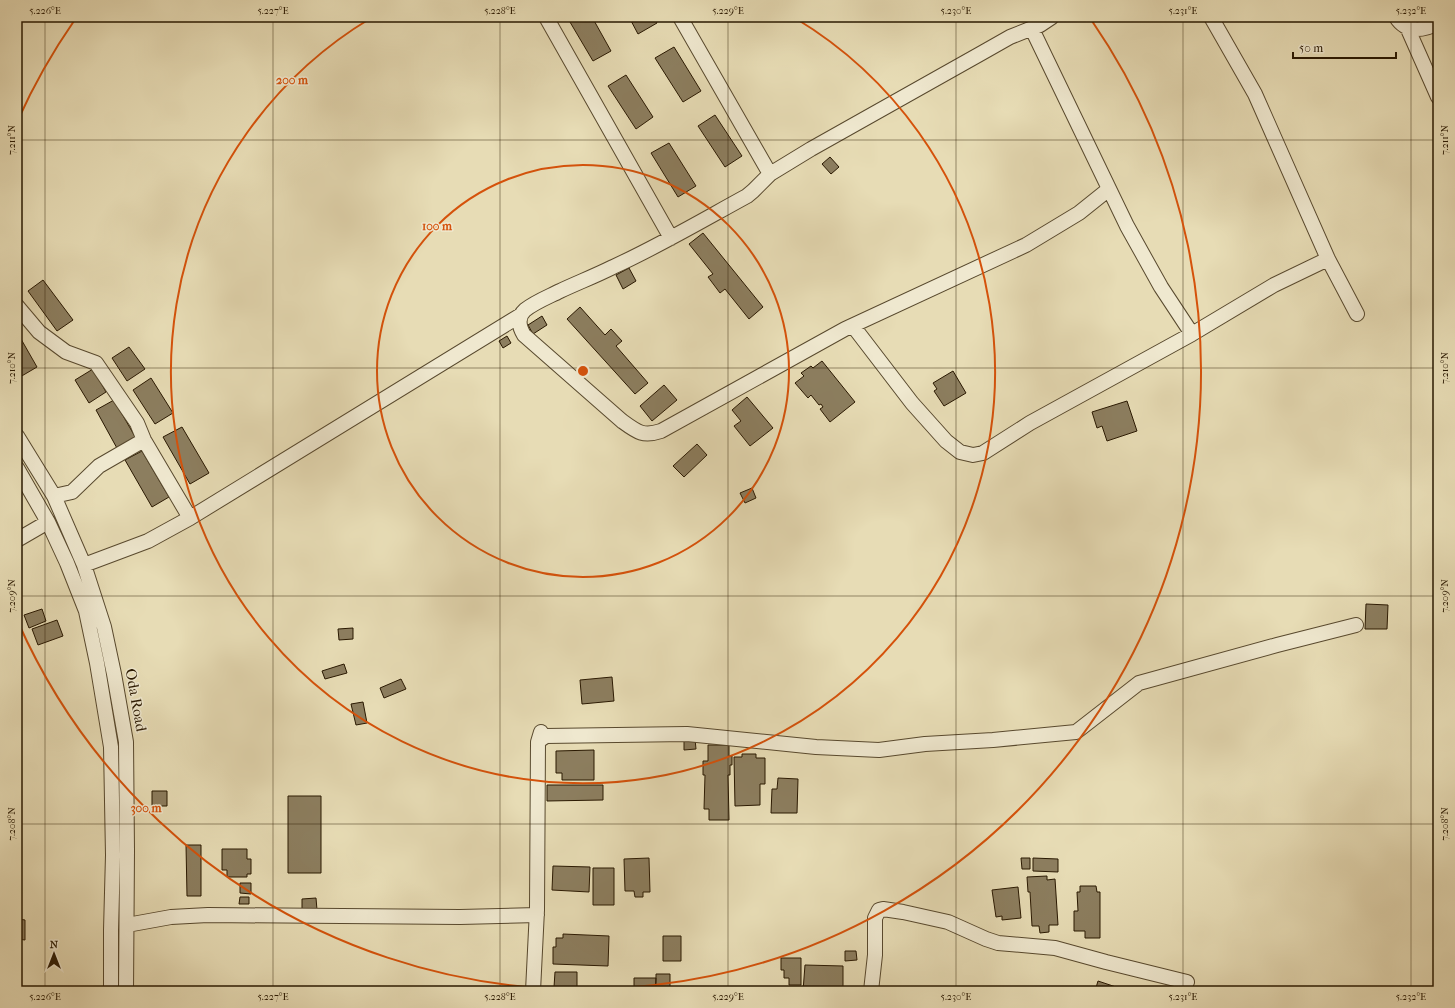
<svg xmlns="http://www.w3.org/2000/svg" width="1455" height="1008" viewBox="0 0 1455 1008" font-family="'IM FELL French Canon',serif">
<rect width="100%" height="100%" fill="#e7dcb5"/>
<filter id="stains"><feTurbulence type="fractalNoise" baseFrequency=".005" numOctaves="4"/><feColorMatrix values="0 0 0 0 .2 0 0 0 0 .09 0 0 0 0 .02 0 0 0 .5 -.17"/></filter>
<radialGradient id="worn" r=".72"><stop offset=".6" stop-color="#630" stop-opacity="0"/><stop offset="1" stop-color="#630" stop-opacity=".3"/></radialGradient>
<path fill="#8c7e5f" stroke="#291801" d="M 567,17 L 592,17 L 611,51 L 593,61 Z
M 629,17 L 654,17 L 657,23 L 638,34 Z
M 674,47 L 701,91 L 683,102 L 655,58 Z
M 626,75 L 653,117 L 636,129 L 608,86 Z
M 715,115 L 742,156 L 725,167 L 698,126 Z
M 669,143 L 696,186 L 678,197 L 651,153 Z
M 830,157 L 839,167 L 831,174 L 822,164 Z
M 703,233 L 763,307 L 749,319 L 725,289 L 720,293 L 708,277 L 713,274 L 689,244 Z
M 629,268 L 636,281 L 623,289 L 616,275 Z
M 43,280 L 73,320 L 57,331 L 28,291 Z
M 580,307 L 605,335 L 611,329 L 622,341 L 616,346 L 648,383 L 635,394 L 567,319 Z
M 542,316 L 547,325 L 533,334 L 528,325 Z
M 17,332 L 37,367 L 20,377 L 17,372 Z
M 507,336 L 511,343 L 503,348 L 499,341 Z
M 129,347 L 145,369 L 127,381 L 112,358 Z
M 822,361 L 855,402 L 830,422 L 820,409 L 823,407 L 821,404 L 819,405 L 811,395 L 808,398 L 795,383 L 804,376 L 801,373 L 811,366 L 813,368 Z
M 93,369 L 106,392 L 89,403 L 75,380 Z
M 953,371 L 966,393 L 944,406 L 934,391 L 937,389 L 933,383 Z
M 151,378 L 173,413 L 155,424 L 133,390 Z
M 664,385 L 677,400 L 652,421 L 640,406 Z
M 747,397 L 773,428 L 750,446 L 734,426 L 741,421 L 732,410 Z
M 114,400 L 137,440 L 118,450 L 96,410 Z
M 1127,401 L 1137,431 L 1107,441 L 1102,426 L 1097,428 L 1092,412 Z
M 182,427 L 209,473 L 190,484 L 163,437 Z
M 697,444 L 707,455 L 684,477 L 673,466 Z
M 142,451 L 169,497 L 152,507 L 125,460 Z
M 752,488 L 756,498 L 745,503 L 740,493 Z
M 1366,604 L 1388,605 L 1387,629 L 1365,629 Z
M 42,609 L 46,621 L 29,628 L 24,615 Z
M 57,620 L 63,636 L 38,645 L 32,629 Z
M 353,628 L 353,639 L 339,640 L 338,629 Z
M 344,664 L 347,673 L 325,679 L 322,671 Z
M 612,677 L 614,701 L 582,704 L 580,680 Z
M 401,679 L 406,689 L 384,698 L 380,688 Z
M 363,702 L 367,723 L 356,725 L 351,704 Z
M 695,739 L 696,749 L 684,750 L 684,740 Z
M 708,745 L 729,745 L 729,756 L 732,756 L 732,765 L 730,765 L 730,775 L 728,775 L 729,820 L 709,820 L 709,809 L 704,809 L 705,775 L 703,775 L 703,761 L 708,761 Z
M 594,750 L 594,780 L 562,780 L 562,773 L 556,773 L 556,751 Z
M 742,754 L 756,754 L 756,758 L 765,758 L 765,784 L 760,784 L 760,805 L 735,806 L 734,757 L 742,757 Z
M 778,778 L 798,779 L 797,813 L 771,813 L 772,789 L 777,789 Z
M 547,785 L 603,785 L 603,800 L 547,801 Z
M 152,791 L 167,791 L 167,806 L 152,806 Z
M 288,796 L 321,796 L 321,873 L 288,873 Z
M 186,845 L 201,845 L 201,896 L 187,896 Z
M 222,849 L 247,849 L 247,859 L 251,859 L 251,874 L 247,874 L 247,877 L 227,877 L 227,870 L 222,870 Z
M 649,858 L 650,892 L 643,892 L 643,897 L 635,897 L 634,891 L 625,891 L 624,859 Z
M 1021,858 L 1030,858 L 1030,869 L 1022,869 Z
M 1033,858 L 1058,859 L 1058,872 L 1033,871 Z
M 553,866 L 590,867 L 589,892 L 552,890 Z
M 593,868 L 614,868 L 614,905 L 593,905 Z
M 1047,876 L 1047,880 L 1055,879 L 1058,925 L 1049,925 L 1049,932 L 1040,933 L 1039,926 L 1032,926 L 1030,892 L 1028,892 L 1027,877 Z
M 240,883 L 251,883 L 251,894 L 240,893 Z
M 1080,886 L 1096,886 L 1097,892 L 1100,892 L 1100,938 L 1085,938 L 1085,931 L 1074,931 L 1074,911 L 1078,911 L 1077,892 L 1080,892 Z
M 1018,887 L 1021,918 L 1002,920 L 1002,916 L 996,917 L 992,890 Z
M 240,897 L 249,897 L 249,904 L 239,904 Z
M 316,898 L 317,910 L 302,911 L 302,899 Z
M 17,908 L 20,908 L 19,919 L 25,920 L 25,940 L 18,939 L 18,943 L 17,943 Z
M 563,934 L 609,936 L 608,966 L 553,964 L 553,947 L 556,947 L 556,938 L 563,938 Z
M 663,936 L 681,936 L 681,961 L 663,961 Z
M 845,951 L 856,951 L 857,960 L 845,961 Z
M 781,958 L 801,958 L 801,985 L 789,985 L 789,978 L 784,978 L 784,970 L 781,970 Z
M 805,965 L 843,966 L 843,991 L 803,991 Z
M 555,972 L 577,972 L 577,991 L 551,991 L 551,987 L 554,987 Z
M 656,974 L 670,974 L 670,991 L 656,991 Z
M 634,978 L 656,978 L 655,991 L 634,991 Z
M 1098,981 L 1122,989 L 1121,991 L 1095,991 Z"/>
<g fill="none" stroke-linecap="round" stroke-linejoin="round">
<defs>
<path id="minor" d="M 546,17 L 671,238
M 680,17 L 770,174
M 1052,17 L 1040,25 L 1010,37 L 980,54 L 811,149 L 770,174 L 753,191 L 747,196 C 703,220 659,246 613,267 C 595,276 577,283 560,291 C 548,297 535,302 525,310 C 517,317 519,327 524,335 L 622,421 C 637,432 643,437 661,431 L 845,329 L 1026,245 L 1079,213 L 1109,189
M 1211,17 L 1255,94 L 1328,259 L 1357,314
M 1396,17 C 1406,33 1423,31 1438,23
M 1407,27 L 1438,97
M 1032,29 L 1127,226 L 1161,287 L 1192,334
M 17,306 L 39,332 L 66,352 L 96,363 L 137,423 L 144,440 L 190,518
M 853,326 L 912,403 L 946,441 L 960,452 L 973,455 L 983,453 L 1030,423 L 1192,334 L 1274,285 L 1328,259
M 17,436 L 54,496 L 84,565 L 104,627 L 114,674 L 126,742 L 127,851 L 126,991
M 17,468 L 48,522 L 67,563 L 86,611 L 97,663 L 111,747 L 113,855 L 111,930 L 111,991
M 54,496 L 72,492 L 99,466 L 144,440
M 17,540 L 48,522
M 84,565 L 148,541 L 190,518 L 521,315
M 540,740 L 546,736 L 687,734 L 816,747 L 879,750 L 925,744 L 993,740 L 1076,732 L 1139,683 L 1277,645 L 1356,625
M 127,925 L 171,917 L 208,915 L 460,917 L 537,915
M 533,991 L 537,910 L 538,742 L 541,732
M 871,991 L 875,955 L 875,918 L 879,910 L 883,909 L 903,912 L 948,922 L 986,939 L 998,943 L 1055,948 L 1106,962 L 1187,982"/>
</defs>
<use href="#minor" stroke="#58492e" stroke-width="16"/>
<use href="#minor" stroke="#efe8cf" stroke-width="14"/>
</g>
<path fill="none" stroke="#291801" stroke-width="1" stroke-opacity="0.45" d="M 45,17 L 45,991M 273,17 L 273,991M 500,17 L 500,991M 728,17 L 728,991M 956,17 L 956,991M 1183,17 L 1183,991M 1411,17 L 1411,991M 17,140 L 1438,140M 17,368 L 1438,368M 17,596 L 1438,596M 17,824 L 1438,824"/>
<g fill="none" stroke="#d5520b" stroke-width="2">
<circle cx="583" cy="371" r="206"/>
<path d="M795 18A412 412 0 1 1 371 18"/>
<path d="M18 120A618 618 0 0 1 74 21M1092 21A618 618 0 1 1 18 622"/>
</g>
<g text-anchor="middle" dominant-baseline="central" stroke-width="3" stroke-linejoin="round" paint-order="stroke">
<g font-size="15" fill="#291801" stroke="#efe8cf">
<text transform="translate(136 700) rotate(80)">Oda Road</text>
</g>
</g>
<circle cx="583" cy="371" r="6" fill="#d5520b" stroke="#efe8cf" stroke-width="2"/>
<g font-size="12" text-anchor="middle" font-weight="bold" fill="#d5520b" stroke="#efe8cf" stroke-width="3" stroke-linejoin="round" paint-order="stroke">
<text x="292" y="84">200 m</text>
<text x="437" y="230">100 m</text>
<text x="146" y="812">300 m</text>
</g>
<rect width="1455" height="1008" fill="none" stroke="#e7dcb5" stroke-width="44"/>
<g transform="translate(54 954)" stroke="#efe8cf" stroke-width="3" paint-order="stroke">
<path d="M0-3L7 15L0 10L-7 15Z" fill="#291801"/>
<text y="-6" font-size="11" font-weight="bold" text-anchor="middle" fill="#291801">N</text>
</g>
<path d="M1293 52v6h103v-6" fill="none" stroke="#291801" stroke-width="2"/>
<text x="1299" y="52" font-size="12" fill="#291801" stroke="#efe8cf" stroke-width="3" paint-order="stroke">50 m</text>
<rect x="22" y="22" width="1411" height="964" fill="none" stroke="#291801" stroke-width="1.5"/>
<g font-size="10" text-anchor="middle" fill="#291801">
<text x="45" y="14">5.226°E</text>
<text x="273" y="14">5.227°E</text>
<text x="500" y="14">5.228°E</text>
<text x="728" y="14">5.229°E</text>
<text x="956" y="14">5.230°E</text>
<text x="1183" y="14">5.231°E</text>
<text x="1411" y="14">5.232°E</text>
<text transform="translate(11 140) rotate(-90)" y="4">7.211°N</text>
<text transform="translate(1444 140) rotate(-90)" y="4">7.211°N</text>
<text transform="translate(11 368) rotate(-90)" y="4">7.210°N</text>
<text transform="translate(1444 368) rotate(-90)" y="4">7.210°N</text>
<text transform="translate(11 596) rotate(-90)" y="4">7.209°N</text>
<text transform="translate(1444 596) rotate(-90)" y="4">7.209°N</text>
<text transform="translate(11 824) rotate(-90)" y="4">7.208°N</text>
<text transform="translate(1444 824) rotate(-90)" y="4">7.208°N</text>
<text x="45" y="1000">5.226°E</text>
<text x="273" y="1000">5.227°E</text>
<text x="500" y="1000">5.228°E</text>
<text x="728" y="1000">5.229°E</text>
<text x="956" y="1000">5.230°E</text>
<text x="1183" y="1000">5.231°E</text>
<text x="1411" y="1000">5.232°E</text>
</g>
<rect width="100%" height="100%" filter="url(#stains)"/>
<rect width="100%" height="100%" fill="url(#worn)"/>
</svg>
